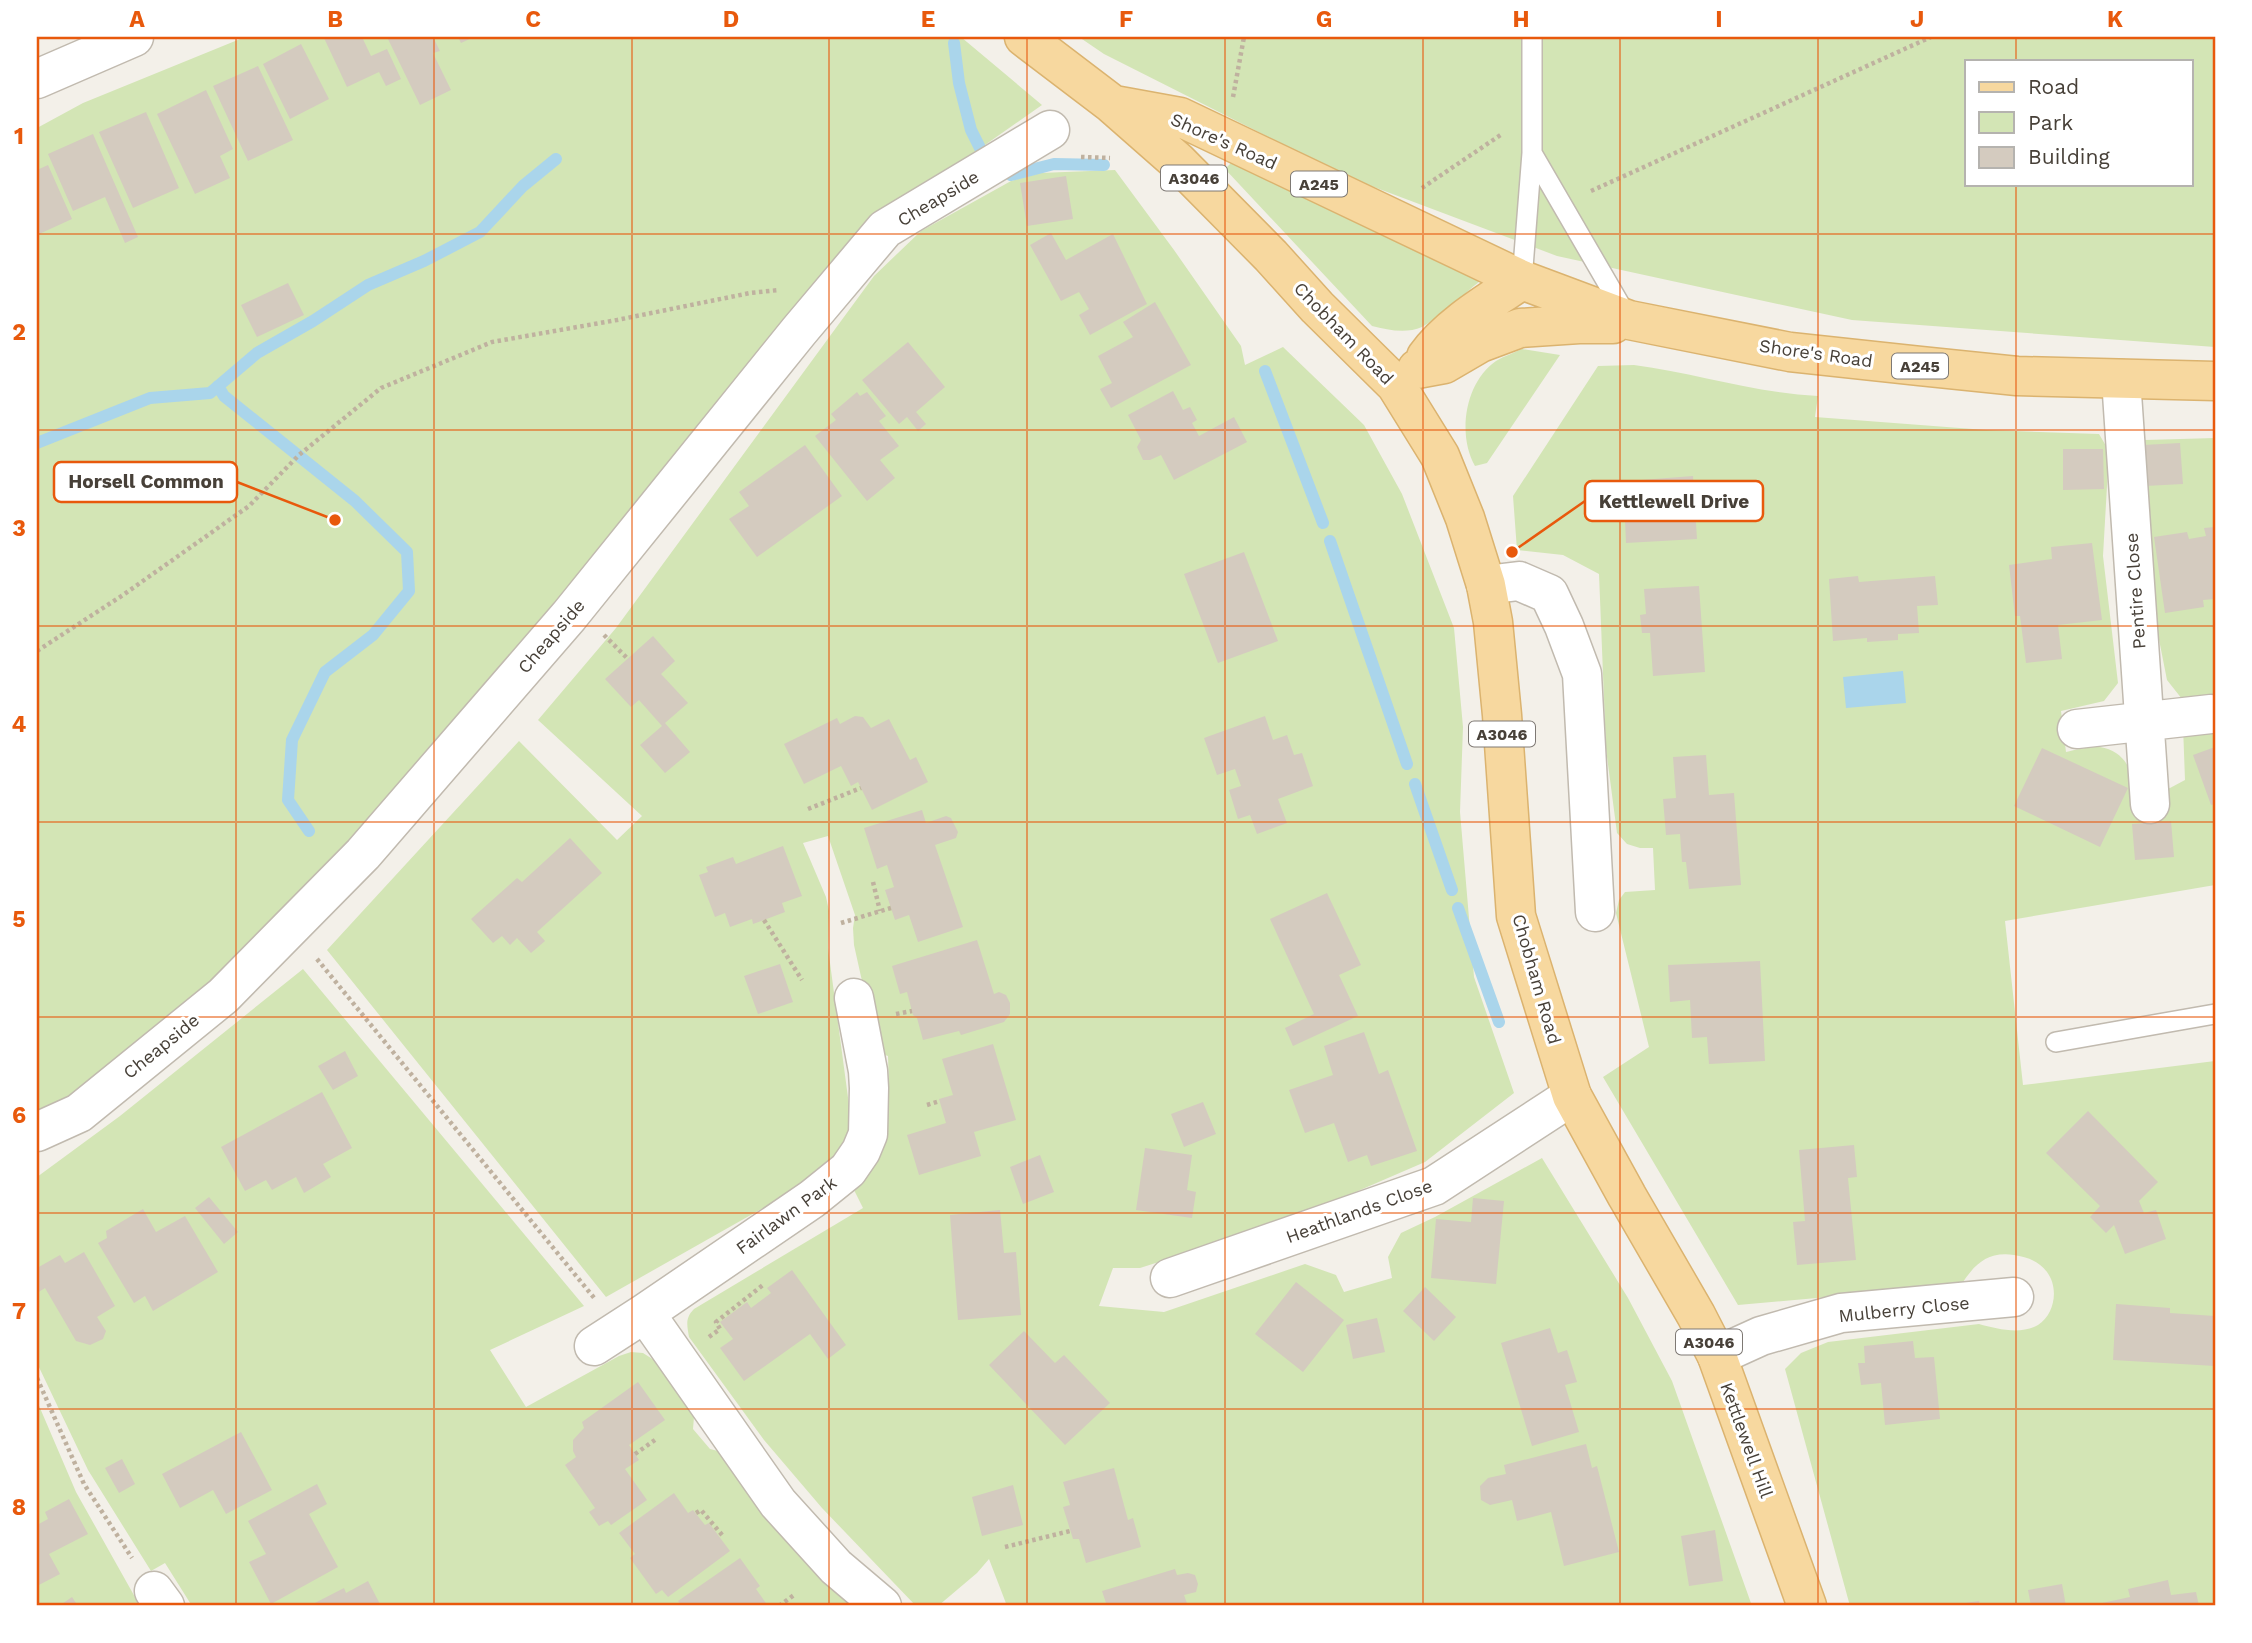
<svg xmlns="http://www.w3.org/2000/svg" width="2252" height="1643" viewBox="0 0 2252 1643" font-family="'Work Sans',sans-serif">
<rect width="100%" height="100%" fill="#f3f0e9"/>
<path fill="#d3e5b5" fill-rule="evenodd" d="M 245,37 L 961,37 L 1042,105 L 891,211 L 570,596 L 221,981 L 76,1102 L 37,1118 L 37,128 L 83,103 Z
M 1079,37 L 2215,37 L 2215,347 L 1852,320 L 1557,256 L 1350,178 L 1104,54 ZM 1967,61 L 2191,61 L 2191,184 L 1967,184 Z
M 1232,162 L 1480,281 C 1465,293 1437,319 1422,327 C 1406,334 1388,330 1372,326 L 1225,169 Z
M 1115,170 L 1174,250 L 1241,346 L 1245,365 L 1283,347 L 1364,425 L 1402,494 L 1454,628 L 1463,727 L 1460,812 L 1474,977 L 1514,1093 L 1425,1162 L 1293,1219 L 1140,1268 L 1113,1268 L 1099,1306 L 1164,1312 L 1305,1264 L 1336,1275 L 1344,1292 L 1392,1278 L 1388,1257 L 1401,1233 L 1435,1217 L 1542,1158 L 1628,1298 L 1672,1381 L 1752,1606 L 1007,1606 L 989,1559 L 977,1573 L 938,1606 L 916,1606 L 822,1508 L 764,1440 L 689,1337 C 687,1325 685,1318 694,1309 L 863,1208 L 853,1188 L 885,1090 L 889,1088 L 888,1056 L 878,1053 L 854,945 L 853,928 L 855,915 L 828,836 L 803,843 L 826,897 L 829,911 L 828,948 L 849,1105 L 850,1120 L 846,1150 L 809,1182 L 606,1297 L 327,950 L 519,741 L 617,840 L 642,816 L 538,720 L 616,628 L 874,276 L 921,231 L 1011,181 L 1040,173 Z
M 1522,349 L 1560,355 L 1487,463 L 1475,466 C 1457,435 1465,382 1496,361 C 1504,356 1514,353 1522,349 Z
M 1634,365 C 1695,373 1755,393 1818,396 L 1815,417 L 1986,430 L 2099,434 L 2109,451 L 2103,556 L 2118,683 L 2104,701 L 2061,711 L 2066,752 C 2076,750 2090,746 2100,747 C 2125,751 2134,772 2135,794 L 2170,788 L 2185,780 L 2182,699 L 2167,680 L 2151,599 L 2140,443 L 2145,440 L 2215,438 L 2215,885 L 2005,921 L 2023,1085 L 2215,1061 L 2215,1606 L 1850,1606 L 1785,1369 L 1801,1353 L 1828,1342 L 1979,1324 C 1997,1329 2021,1335 2038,1325 C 2055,1314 2059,1288 2047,1272 C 2039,1261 2027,1257 2014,1255 C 1987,1251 1974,1265 1961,1285 L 1738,1305 L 1603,1077 L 1649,1047 L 1616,913 L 1619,900 L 1625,892 L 1655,890 L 1653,848 L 1640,848 L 1627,844 L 1617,833 L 1606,749 L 1599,574 L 1563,555 L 1517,550 L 1513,496 L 1598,366 Z
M 303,969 L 584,1306 L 490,1350 L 526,1407 L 619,1356 L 631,1352 L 643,1353 L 654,1360 L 694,1417 L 693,1429 L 710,1449 L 718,1451 L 779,1523 L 858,1606 L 192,1606 L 165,1563 L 151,1571 L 88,1470 L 37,1363 L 37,1177 L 120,1116 Z
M 37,1401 L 76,1492 L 140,1606 L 37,1606 Z"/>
<path fill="#aad5eb" d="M 1903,671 L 1906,703 L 1846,708 L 1843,677 Z"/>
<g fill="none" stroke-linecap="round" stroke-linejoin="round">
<path stroke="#aad5eb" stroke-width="12" d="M 954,43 L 959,83 L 971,130 L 984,156
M 1011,175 L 1054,164 L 1104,165
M 1265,371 L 1323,523
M 218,386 L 224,396 L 355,501 L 407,552 L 409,591 L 373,635 L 325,672 L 292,740 L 288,800 L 309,831
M 37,443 L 150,398 L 210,393 L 257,353 L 313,321 L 368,285 L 424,261 L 480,232 L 523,186 L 556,159
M 1330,541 L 1407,764
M 1415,784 L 1452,890
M 1458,908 L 1499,1022"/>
</g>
<path fill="#d4cbbf" d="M 362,37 L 371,56 L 387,49 L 401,79 L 386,86 L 379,72 L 347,87 L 324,38 Z
M 387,37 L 433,37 L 440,51 L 433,53 L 451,90 L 420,105 Z
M 458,37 L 474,37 L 461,43 Z
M 301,44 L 329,99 L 290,119 L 263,64 Z
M 258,66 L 293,140 L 248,161 L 213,86 Z
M 206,90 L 233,149 L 220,156 L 230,178 L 195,194 L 157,114 Z
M 146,112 L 179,188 L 133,208 L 99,132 Z
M 93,134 L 138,237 L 125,243 L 105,197 L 73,211 L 48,154 Z
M 48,165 L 72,219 L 37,235 L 37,170 Z
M 1066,176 L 1073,219 L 1027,226 L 1020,183 Z
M 1051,233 L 1066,260 L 1113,234 L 1147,304 L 1090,335 L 1079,315 L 1089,309 L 1079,292 L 1061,301 L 1030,245 Z
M 288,283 L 304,315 L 257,337 L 241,305 Z
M 1155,302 L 1191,365 L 1111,408 L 1100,389 L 1112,383 L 1098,356 L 1133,337 L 1123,322 Z
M 908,342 L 945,387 L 916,412 L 926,424 L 918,431 L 907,417 L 899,424 L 862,380 Z
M 1173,391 L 1183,410 L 1190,407 L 1197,420 L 1192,423 L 1199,436 L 1234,417 L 1247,442 L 1174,480 L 1161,455 L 1150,460 L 1143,460 L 1137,447 L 1141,440 L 1128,415 Z
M 857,392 L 860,396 L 867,392 L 886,416 L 879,421 L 899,446 L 880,460 L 895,478 L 867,501 L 815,436 L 836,420 L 831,414 Z
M 2180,443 L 2183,484 L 2145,486 L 2143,445 Z
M 805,445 L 842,496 L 757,557 L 729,519 L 749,506 L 739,492 Z
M 2063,449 L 2103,449 L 2104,489 L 2063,490 Z
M 1693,476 L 1697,539 L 1626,543 L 1625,520 L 1643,519 L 1641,480 Z
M 2215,527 L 2215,599 L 2203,600 L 2204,607 L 2165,613 L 2154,537 L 2187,532 L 2189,539 L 2206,536 L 2204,528 Z
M 2092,543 L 2102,620 L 2058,625 L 2062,659 L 2026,663 L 2020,616 L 2015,616 L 2009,565 L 2052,559 L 2051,547 Z
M 1244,552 L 1278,641 L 1218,663 L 1184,574 Z
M 1858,576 L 1859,582 L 1935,576 L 1938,605 L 1917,606 L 1919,633 L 1898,634 L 1898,640 L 1867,642 L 1867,638 L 1833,641 L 1829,579 Z
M 1699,586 L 1705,672 L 1653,676 L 1650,633 L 1642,633 L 1640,615 L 1646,614 L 1644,589 Z
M 653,636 L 675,661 L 661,674 L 688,703 L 665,723 L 690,752 L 665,773 L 640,745 L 662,726 L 639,700 L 631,707 L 605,679 Z
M 855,716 L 863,717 L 871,728 L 889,719 L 910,760 L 916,757 L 928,782 L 872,810 L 858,782 L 851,786 L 841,766 L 804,784 L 784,744 L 837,718 L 840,724 Z
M 1265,716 L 1273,740 L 1287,735 L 1294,755 L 1302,753 L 1313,786 L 1278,799 L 1287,823 L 1257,834 L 1250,815 L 1238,819 L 1229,790 L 1241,786 L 1235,769 L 1217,775 L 1204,738 Z
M 2215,747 L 2215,804 L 2211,805 L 2193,755 Z
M 2042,748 L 2128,788 L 2100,847 L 2014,806 Z
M 1706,755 L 1709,795 L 1734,793 L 1741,885 L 1689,889 L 1686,862 L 1682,862 L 1680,834 L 1666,835 L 1663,799 L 1676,798 L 1673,757 Z
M 922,810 L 926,823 L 946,816 L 951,818 L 958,832 L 956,838 L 935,845 L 963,927 L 918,942 L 909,915 L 895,920 L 885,890 L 894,887 L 887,865 L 877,869 L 864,828 Z
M 2171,821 L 2174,857 L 2135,860 L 2132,824 Z
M 570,838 L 602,873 L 537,932 L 545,941 L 531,953 L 517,938 L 510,945 L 502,936 L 493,943 L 471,919 L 517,878 L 522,882 Z
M 783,846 L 802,896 L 782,903 L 785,912 L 753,924 L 752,919 L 730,927 L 725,913 L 715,917 L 699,875 L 708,872 L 706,867 L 733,857 L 736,864 Z
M 1327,893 L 1361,965 L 1339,975 L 1358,1016 L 1293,1046 L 1285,1028 L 1314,1014 L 1270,919 Z
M 977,940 L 994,994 L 999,992 L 1006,995 L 1010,1003 L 1010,1014 L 1004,1022 L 961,1035 L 959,1031 L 923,1040 L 917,1018 L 913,1015 L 907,992 L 900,994 L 892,966 Z
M 1760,961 L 1765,1061 L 1709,1064 L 1707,1037 L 1692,1038 L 1690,1000 L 1670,1002 L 1668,965 Z
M 780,964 L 793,1002 L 758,1014 L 744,976 Z
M 1364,1032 L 1379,1074 L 1388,1070 L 1417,1151 L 1371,1166 L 1367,1155 L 1348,1162 L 1334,1123 L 1305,1133 L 1289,1090 L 1333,1075 L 1324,1046 Z
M 993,1044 L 1016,1120 L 974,1132 L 981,1156 L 919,1175 L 907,1135 L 946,1123 L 939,1099 L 953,1095 L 942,1059 Z
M 345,1051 L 358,1076 L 333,1090 L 318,1066 Z
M 322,1092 L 352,1148 L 323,1164 L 331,1177 L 304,1193 L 296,1177 L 272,1190 L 266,1180 L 245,1191 L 221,1147 Z
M 1203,1102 L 1216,1134 L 1184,1147 L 1171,1114 Z
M 2088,1111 L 2158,1182 L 2139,1201 L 2144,1213 L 2156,1210 L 2166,1239 L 2125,1254 L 2114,1225 L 2106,1233 L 2090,1217 L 2100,1206 L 2046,1153 Z
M 1854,1145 L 1857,1177 L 1848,1178 L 1856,1260 L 1797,1265 L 1793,1222 L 1805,1221 L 1799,1150 Z
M 1145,1148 L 1192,1155 L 1187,1190 L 1196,1192 L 1192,1218 L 1136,1210 Z
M 1040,1155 L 1054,1192 L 1023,1204 L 1010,1167 Z
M 209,1197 L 238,1232 L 224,1244 L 195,1208 Z
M 1473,1198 L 1504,1201 L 1496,1284 L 1431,1278 L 1436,1219 L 1471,1222 Z
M 143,1209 L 156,1232 L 185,1216 L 218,1272 L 153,1311 L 145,1296 L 134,1303 L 98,1243 L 107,1238 L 106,1231 Z
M 1000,1210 L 1004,1253 L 1016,1252 L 1021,1315 L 958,1320 L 950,1215 Z
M 84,1252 L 115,1306 L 97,1317 L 106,1331 L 103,1339 L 90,1345 L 76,1341 L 45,1288 L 37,1293 L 37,1268 L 60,1255 L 65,1263 Z
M 792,1270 L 846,1345 L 828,1359 L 810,1334 L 744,1381 L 720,1348 L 733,1339 L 720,1322 L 747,1302 L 751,1308 L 771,1293 L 767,1288 Z
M 1296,1282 L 1344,1320 L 1303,1372 L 1255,1334 Z
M 1425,1287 L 1456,1317 L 1434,1341 L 1403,1311 Z
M 2116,1304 L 2170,1308 L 2170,1313 L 2215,1316 L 2215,1366 L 2113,1360 Z
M 1377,1318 L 1385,1352 L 1353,1359 L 1346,1325 Z
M 1550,1328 L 1558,1353 L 1567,1350 L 1577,1382 L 1565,1385 L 1579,1432 L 1532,1446 L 1501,1343 Z
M 1024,1331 L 1055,1363 L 1064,1355 L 1110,1403 L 1065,1445 L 989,1365 Z
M 1913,1341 L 1915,1358 L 1934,1357 L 1940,1419 L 1885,1425 L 1881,1383 L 1861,1385 L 1858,1363 L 1865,1363 L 1864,1346 Z
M 638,1382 L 665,1420 L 629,1445 L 639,1460 L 625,1469 L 647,1500 L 611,1525 L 608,1521 L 599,1526 L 589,1512 L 595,1508 L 565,1465 L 576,1457 L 573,1451 L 573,1440 L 584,1428 L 582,1422 Z
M 241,1432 L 272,1490 L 226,1514 L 213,1490 L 180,1508 L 162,1474 Z
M 1586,1444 L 1592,1468 L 1597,1466 L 1619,1552 L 1564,1566 L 1551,1512 L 1517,1521 L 1512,1500 L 1490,1505 L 1481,1500 L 1480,1486 L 1488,1478 L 1506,1474 L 1504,1465 Z
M 122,1459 L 135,1484 L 119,1493 L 105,1468 Z
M 1114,1468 L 1128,1520 L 1133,1518 L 1141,1547 L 1086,1563 L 1079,1539 L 1073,1539 L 1063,1507 L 1070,1505 L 1063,1482 Z
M 317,1484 L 327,1504 L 309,1514 L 338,1567 L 271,1604 L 249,1562 L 266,1554 L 248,1521 Z
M 1013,1485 L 1023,1525 L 982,1536 L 972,1497 Z
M 674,1493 L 688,1513 L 693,1510 L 705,1525 L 709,1523 L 730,1551 L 668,1597 L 662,1590 L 656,1594 L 630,1558 L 635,1554 L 619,1533 Z
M 69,1499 L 88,1534 L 49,1554 L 60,1574 L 37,1586 L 37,1525 L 48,1519 L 45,1512 Z
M 1715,1530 L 1723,1581 L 1689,1586 L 1681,1536 Z
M 740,1558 L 760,1586 L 756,1589 L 768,1606 L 682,1606 L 678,1601 Z
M 1175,1569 L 1177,1575 L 1188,1573 L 1195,1575 L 1198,1584 L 1196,1592 L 1184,1595 L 1188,1606 L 1107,1606 L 1102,1591 Z
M 2168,1580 L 2171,1595 L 2196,1592 L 2199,1606 L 2103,1606 L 2102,1603 L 2130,1597 L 2128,1589 Z
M 368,1581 L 381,1606 L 309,1606 L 344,1588 L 346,1593 Z
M 2062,1584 L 2066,1606 L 2031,1606 L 2028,1590 Z
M 72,1597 L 78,1606 L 59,1606 Z
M 1979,1601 L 1980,1606 L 1952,1606 L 1952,1605 Z"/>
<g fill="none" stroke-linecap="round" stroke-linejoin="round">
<defs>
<path id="service" d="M 1532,153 L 1626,315
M 1522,280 L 1532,153 L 1532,37
M 2056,1042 L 2215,1014"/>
<path id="minor" d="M 37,79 L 134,37
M 2121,379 L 2150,804
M 1486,585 L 1519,581 L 1549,594 L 1564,626 L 1582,674 L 1595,912
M 2077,729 L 2211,714
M 854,998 L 868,1071 L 869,1088 L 868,1134 L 861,1151 L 848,1170 L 812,1199 L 645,1313 L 778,1503 L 836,1567 L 882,1606
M 37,1132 L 79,1113 L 223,996 L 363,854 L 569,616 L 799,331 L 885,229 L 1050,130
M 1170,1278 L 1434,1186 L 1572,1096
M 594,1346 L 645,1313
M 1717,1356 L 1761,1336 L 1841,1313 L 2014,1297
M 154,1591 L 165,1606"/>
<path id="primary" d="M 1024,37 L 1112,104 L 1178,162 L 1271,256 L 1317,307 L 1396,385 L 1440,456 L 1465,518 L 1486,585 L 1493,622 L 1502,715 L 1516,916 L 1572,1096 L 1627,1196 L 1696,1315 L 1717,1356 L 1807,1606
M 1114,105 L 1180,117 L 1522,280 L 1629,320 L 1790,352 L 1920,366 L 2017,376 L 2215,381
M 1426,357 C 1449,325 1489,302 1522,280
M 1417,369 L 1444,364 L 1480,343 L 1520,328 L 1579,324 L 1613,324"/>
</defs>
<use href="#service" stroke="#c1baaf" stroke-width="22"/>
<use href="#minor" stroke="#c1baaf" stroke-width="41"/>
<use href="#primary" stroke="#dbb36f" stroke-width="41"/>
<path stroke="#bfb19f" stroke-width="4.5" stroke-dasharray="3.5 3.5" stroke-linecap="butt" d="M 1233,97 L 1244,37
M 1081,157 L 1110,158
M 1422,188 L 1502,134
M 1591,191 L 1931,37
M 604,635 L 628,659
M 37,651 L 123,595 L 249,506 L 299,455 L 381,388 L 492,342 L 617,320 L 750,293 L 779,290
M 808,809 L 861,788
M 873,882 L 880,911
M 764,920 L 802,980
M 841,923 L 891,908
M 317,959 L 595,1299
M 896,1014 L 912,1011
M 927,1105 L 940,1101
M 709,1337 L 720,1329 L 716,1322 L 763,1285
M 37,1378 L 84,1484 L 132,1558
M 635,1454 L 655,1440
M 696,1513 L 701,1510 L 723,1536
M 1005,1547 L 1070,1531
M 779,1606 L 794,1595"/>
<use href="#service" stroke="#fff" stroke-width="19"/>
<use href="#minor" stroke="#fff" stroke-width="38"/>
<use href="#primary" stroke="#f7d89f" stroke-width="38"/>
</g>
<path fill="none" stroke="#e8590c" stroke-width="2" stroke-opacity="0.55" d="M 236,37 L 236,1606M 434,37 L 434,1606M 632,37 L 632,1606M 829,37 L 829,1606M 1027,37 L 1027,1606M 1225,37 L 1225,1606M 1423,37 L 1423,1606M 1620,37 L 1620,1606M 1818,37 L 1818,1606M 2016,37 L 2016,61M 2016,184 L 2016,1606M 37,234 L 2215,234M 37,430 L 2215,430M 37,626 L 2215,626M 37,822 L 2215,822M 37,1017 L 2215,1017M 37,1213 L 2215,1213M 37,1409 L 2215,1409"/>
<g text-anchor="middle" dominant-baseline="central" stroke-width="6" stroke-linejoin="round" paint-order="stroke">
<g fill="#fff" stroke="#7e7974" stroke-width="2">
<rect x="1161" y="165.5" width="66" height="25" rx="5"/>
<rect x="1291" y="171.5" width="56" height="25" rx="5"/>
<rect x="1892" y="353.5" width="56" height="25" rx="5"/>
<rect x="1469" y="721.5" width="66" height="25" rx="5"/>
<rect x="1676" y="1329.5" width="66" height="25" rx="5"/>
</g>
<g font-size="16" font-weight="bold" fill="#474038">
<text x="1194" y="178">A3046</text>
<text x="1319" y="184">A245</text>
<text x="1920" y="366">A245</text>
<text x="1502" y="734">A3046</text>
<text x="1709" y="1342">A3046</text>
</g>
<g font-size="18" fill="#474038" stroke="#fff">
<text transform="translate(1224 141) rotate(24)">Shore's Road</text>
<text transform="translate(938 198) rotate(-31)">Cheapside</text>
<text transform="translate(1344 333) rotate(46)">Chobham Road</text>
<text transform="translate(1816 353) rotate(8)">Shore's Road</text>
<text transform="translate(2135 591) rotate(-94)">Pentire Close</text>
<text transform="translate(551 636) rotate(-49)">Cheapside</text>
<text transform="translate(1537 979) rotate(74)">Chobham Road</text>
<text transform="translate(161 1046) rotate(-39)">Cheapside</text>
<text transform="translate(1359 1211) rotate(-20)">Heathlands Close</text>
<text transform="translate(786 1215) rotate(-36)">Fairlawn Park</text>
<text transform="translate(1904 1309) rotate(-6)">Mulberry Close</text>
<text transform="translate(1747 1440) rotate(70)">Kettlewell Hill</text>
</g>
</g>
<path fill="none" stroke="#e8590c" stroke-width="2.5" d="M335 520L237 482M1512 552L1585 501"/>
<g fill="#e8590c" stroke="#fff" stroke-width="2.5">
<circle cx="335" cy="520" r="7"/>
<circle cx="1512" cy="552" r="7"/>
</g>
<g fill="#fff" stroke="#e8590c" stroke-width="2.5">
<rect x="54" y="462" width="183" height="40" rx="7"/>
<rect x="1585" y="481" width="178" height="40" rx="7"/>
</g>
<g font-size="19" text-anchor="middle" font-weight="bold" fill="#474038">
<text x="146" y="488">Horsell Common</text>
<text x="1674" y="508">Kettlewell Drive</text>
</g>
<rect width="2252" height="1643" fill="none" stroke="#ffffff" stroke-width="77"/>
<rect x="1965" y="60" width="228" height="126" fill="#ffffff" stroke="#b5b3af" stroke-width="2"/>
<rect x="1979" y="82" width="35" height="10" fill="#f7d89f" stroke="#b5b3af" stroke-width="2"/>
<text x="2028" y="94" font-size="21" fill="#474038">Road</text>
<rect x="1979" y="112" width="35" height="21" fill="#d3e5b5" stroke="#b5b3af" stroke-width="2"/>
<text x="2028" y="130" font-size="21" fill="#474038">Park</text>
<rect x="1979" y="147" width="35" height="21" fill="#d4cbbf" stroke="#b5b3af" stroke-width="2"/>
<text x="2028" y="164" font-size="21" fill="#474038">Building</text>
<rect x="38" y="38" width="2176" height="1566" fill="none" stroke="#e8590c" stroke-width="2.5"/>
<g font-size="23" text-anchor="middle" font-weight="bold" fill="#e8590c">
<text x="137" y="27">A</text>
<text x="335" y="27">B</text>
<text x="533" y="27">C</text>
<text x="731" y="27">D</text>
<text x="928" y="27">E</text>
<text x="1126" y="27">F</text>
<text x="1324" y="27">G</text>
<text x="1521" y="27">H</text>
<text x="1719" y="27">I</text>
<text x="1917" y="27">J</text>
<text x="2115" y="27">K</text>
<text x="19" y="144">1</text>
<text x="19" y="340">2</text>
<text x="19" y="536">3</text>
<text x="19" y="732">4</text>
<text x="19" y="927">5</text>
<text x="19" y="1123">6</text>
<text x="19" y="1319">7</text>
<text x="19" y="1515">8</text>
</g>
</svg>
